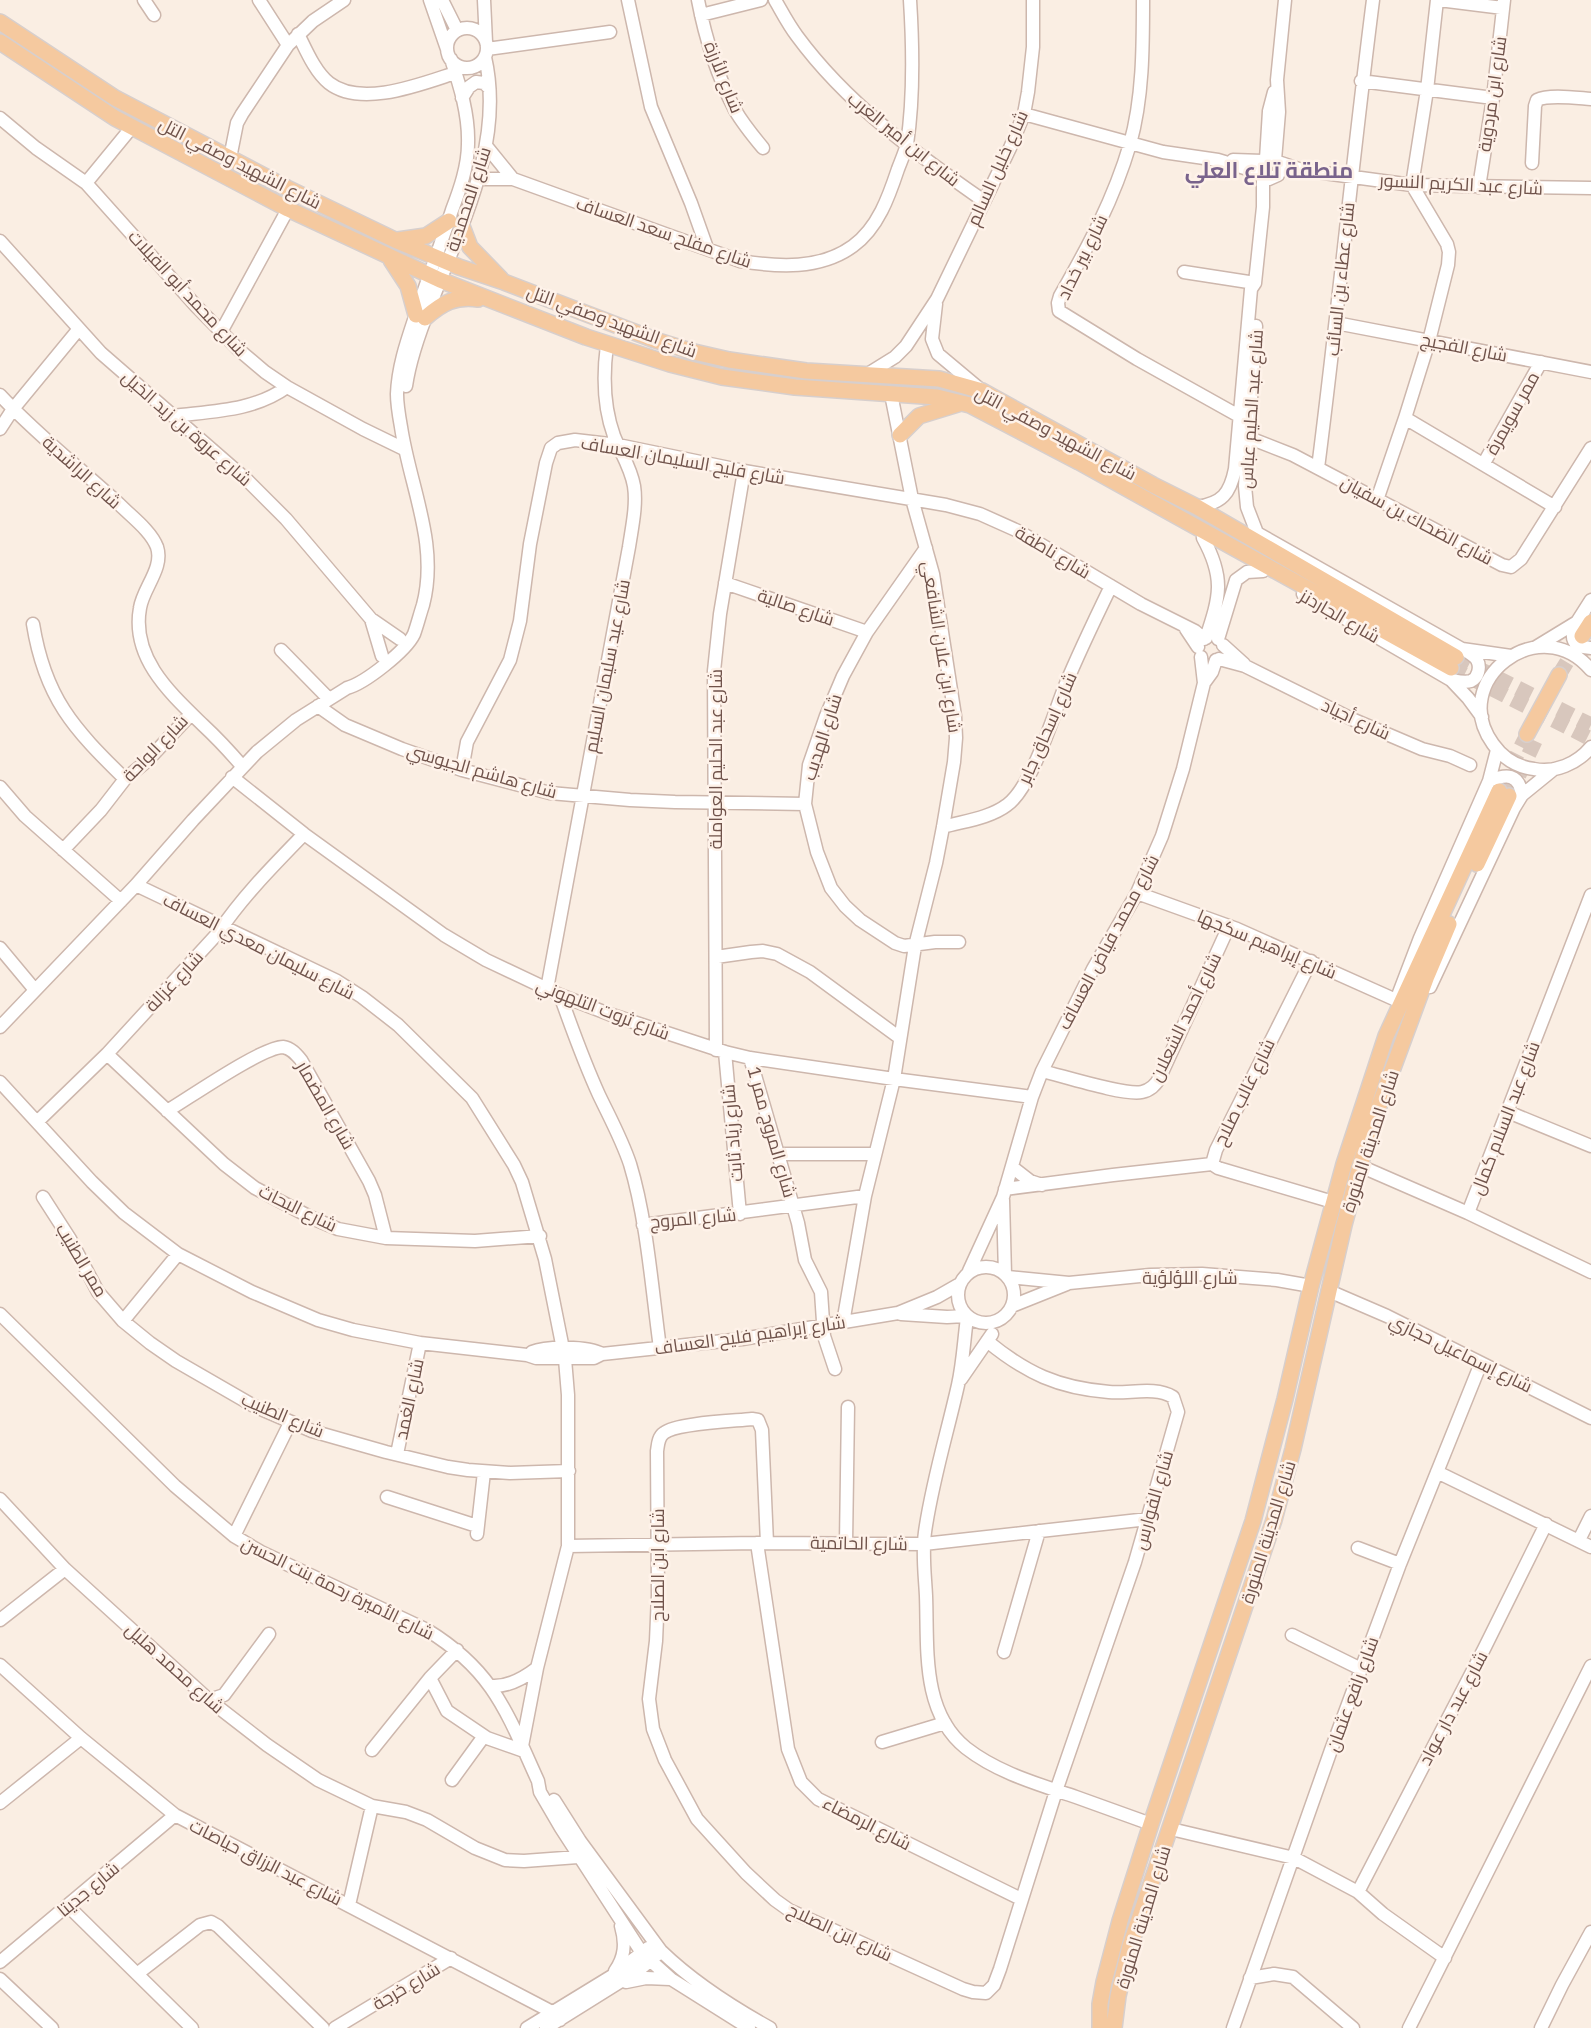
<svg xmlns="http://www.w3.org/2000/svg" width="1591" height="2028" viewBox="0 0 1591 2028" font-family="'IBM Plex Sans',Cairo,sans-serif">
<rect width="100%" height="100%" fill="#faeee3"/>
<g fill="none" stroke-linecap="round" stroke-linejoin="round">
<path stroke="#d8c7bd" stroke-width="15" stroke-dasharray="15 8" stroke-linecap="butt" d="M 1456,657 L 1591,725
M 1451,668 L 1591,739
M 1559,675 L 1579,642
M 1500,788 L 1527,735
M 1509,796 L 1537,737"/>
<defs>
<path id="minor" d="M 144,0 L 154,15
M 259,0 L 288,45
M 430,0 L 447,49
M 442,0 L 457,30
M 484,0 L 486,42
M 628,0 L 651,107 L 691,203 L 707,248
M 698,0 C 705,37 718,77 735,110 C 743,124 753,136 763,148
M 775,0 C 782,12 788,24 797,36 C 847,104 915,153 984,201
M 1143,0 C 1143,47 1143,98 1130,144 C 1114,199 1088,247 1060,296 L 1058,303 L 1059,311 L 1137,359 L 1239,416
M 1437,0 L 1427,90 L 1412,185 L 1447,244 L 1449,252 L 1448,265 L 1429,341 L 1405,418 L 1555,507
M 1439,0 L 1503,8
M 701,15 L 761,0
M447 48a20 20 0 1 1 40 0a20 20 0 1 1-40 0Z
M 298,34 C 306,50 315,72 329,83 C 361,108 421,84 455,73
M 487,49 L 610,32
M 1361,81 L 1493,98
M 462,98 L 469,87 L 476,82 L 484,83 L 489,88
M 1024,114 L 1130,143 L 1163,152 L 1218,160 L 1261,173
M 0,118 L 36,148 L 86,183 L 196,306 L 239,350 L 265,372 L 287,387 L 363,429 L 404,449
M 487,147 L 513,179
M 230,158 L 237,123 L 242,114 L 288,45 L 313,21 L 344,0
M 1266,159 L 1269,111 L 1274,92
M 1233,160 L 1263,161 L 1273,158 L 1278,162 L 1280,167 L 1278,175 L 1269,179 L 1263,176 L 1260,167 L 1263,161
M 1275,160 L 1279,112 L 1277,80 L 1285,0
M 1278,162 L 1302,170 L 1412,185 L 1591,188
M 1532,163 L 1535,106 L 1537,100 C 1549,94 1577,98 1591,99
M 478,179 L 513,179 L 740,261 C 778,267 820,270 853,246 C 878,228 889,196 898,169 C 901,161 905,152 907,144 C 914,98 913,47 910,0
M 86,183 L 132,127
M 1479,187 L 1493,98 L 1504,0
M 0,241 L 101,353 L 248,481 L 286,519 L 371,619 L 400,639
M 1184,272 L 1255,283
M 936,304 L 932,339 L 938,354 L 981,390
M 1336,323 L 1591,372
M 1256,326 L 1245,486 L 1247,507 L 1257,533
M 221,332 L 288,209
M 866,375 L 895,357 L 906,346 L 937,299 L 1010,148 L 1024,114 L 1028,92 L 1033,47 L 1033,0
M 406,386 C 410,358 420,331 430,306 C 460,227 505,144 485,57
M 0,395 C 37,435 80,468 120,505 C 132,517 151,531 157,547 C 164,568 143,588 140,608 C 131,658 170,693 203,725 C 217,738 230,752 242,766
M 173,416 C 213,411 254,411 287,387
M 0,429 L 13,409 L 78,330
M 1247,437 L 1293,455 L 1502,565 L 1511,567 L 1521,559 L 1591,448
M 1484,463 L 1541,362
M 1318,468 C 1338,312 1353,156 1373,0
M 1377,500 L 1405,418
M 1197,507 C 1222,503 1230,494 1235,469 L 1251,289 L 1255,283 L 1263,207 L 1263,176
M 1257,533 L 1462,649 L 1511,656
M 1203,538 C 1225,578 1220,596 1206,638
M 926,548 L 867,632 L 843,676 L 826,716 L 809,765 L 805,804 L 817,852 L 831,888 L 845,906 L 860,920 L 895,943 L 904,946 L 935,942 L 959,942
M 725,583 L 867,632
M 1303,594 L 1451,680 L 1468,698 L 1482,717
M 371,619 L 382,656
M 1577,622 C 1569,638 1572,647 1591,648
M 33,624 C 45,698 73,728 125,779
M 1186,629 L 1198,647
M 1218,639 L 1236,580 L 1247,572 L 1263,571
M 1223,645 L 1244,664
M 1536,647 L 1577,622 L 1591,600
M 281,650 L 329,699
M 1219,659 L 1245,666 L 1354,720 L 1422,749 L 1450,756 L 1470,765
M 1591,670 C 1540,609 1447,681 1493,744 C 1503,758 1517,767 1534,769 C 1555,773 1577,764 1591,747
M 1451,680 C 1457,681 1465,683 1471,681 C 1478,678 1481,667 1477,660 C 1475,656 1469,653 1465,650
M 1204,683 L 1212,672 L 1216,660
M 318,706 L 345,725 L 402,749 L 462,770 L 550,793 L 630,800 L 675,802 L 805,804
M 462,770 L 467,742 L 510,660 L 520,621 L 530,544 L 546,463 L 551,448 L 558,443 L 575,440 L 618,445 L 744,471 L 946,505 L 980,514 L 1018,531 L 1141,604 L 1195,631 L 1204,639
M 232,777 L 304,834 L 444,935 L 486,960 L 560,995 L 609,1014 L 725,1052 L 750,1058 L 894,1079 L 1032,1097
M 1489,781 C 1506,774 1519,773 1522,795
M 0,787 L 25,816 L 121,901
M 943,827 C 964,821 990,818 1007,805 C 1032,787 1053,716 1065,686 C 1079,652 1095,619 1111,586
M 63,850 L 101,810 L 125,779 L 147,761 L 191,714
M 136,885 L 337,981 L 362,997 L 398,1025 L 472,1098 L 514,1165 L 522,1182 L 545,1259 L 565,1359 L 568,1395 L 568,1546 L 537,1668 L 522,1746
M 1137,893 L 1237,929 L 1396,1000
M 0,948 L 35,990
M 716,957 L 751,952 L 763,951 L 777,954 L 810,972 L 900,1038
M 1311,961 L 1216,1150 L 1212,1164 L 1218,1168 L 1333,1202
M 1430,987 L 1514,808 L 1522,795 L 1554,769
M 547,989 L 629,547 C 632,527 637,505 634,486 C 631,468 621,453 614,436 C 603,406 603,375 607,345
M 1399,993 L 1420,938 L 1489,781 L 1497,750
M 560,995 C 572,1029 584,1062 599,1095 C 610,1118 622,1140 630,1164 C 647,1220 652,1290 660,1348
M 0,1027 L 136,885 L 193,820 L 257,752 L 296,720 L 347,688 C 365,683 406,651 414,634 C 417,626 420,614 423,605 C 439,544 410,487 401,427 C 399,416 397,405 397,394 C 398,368 406,344 414,320 C 426,283 440,247 452,210 C 460,189 468,166 468,144 C 469,115 460,86 451,59
M 716,1050 L 714,671 L 720,614 L 744,471
M 725,1052 L 740,1214
M 107,1054 L 224,1164 L 255,1188 L 312,1218 L 338,1229 L 386,1238 L 475,1241 L 540,1236
M 750,1058 L 798,1223 L 805,1260 L 821,1292 L 824,1336 L 835,1369
M 1042,1071 C 1063,1076 1125,1096 1142,1092 C 1151,1090 1156,1085 1160,1077 L 1229,926
M 0,1082 L 92,1182 L 124,1213 L 178,1254 L 252,1292 L 318,1320 L 353,1330 L 420,1343 L 527,1355 L 536,1358 L 594,1358 L 602,1354 L 742,1339 L 898,1313 L 937,1297 L 958,1285
M 167,1111 C 189,1098 262,1047 283,1047 C 291,1048 296,1054 301,1060 L 369,1181 L 375,1195 L 386,1238
M 1508,1112 L 1591,1146
M 37,1122 L 107,1054 L 218,933 C 243,896 273,866 304,834
M 777,1154 L 875,1154
M 1360,1166 L 1468,1213 L 1591,1272
M 1012,1167 L 1030,1181 L 1042,1185
M 1005,1189 L 1113,1175 L 1212,1164
M 43,1197 L 70,1239 L 98,1292 L 123,1321 L 150,1343 L 176,1361 L 254,1406 L 312,1431 L 386,1452 L 448,1467 L 468,1470 L 510,1473 L 569,1471
M 1003,1200 L 1005,1274
M 1468,1213 L 1591,895
M 643,1225 L 865,1196
M958 1295a28 28 0 1 1 56 0a28 28 0 1 1-56 0Z
M 969,1271 L 1003,1197 L 1032,1097 L 1042,1071 L 1093,969 L 1137,893 L 1162,836 L 1183,769 L 1204,683 L 1201,657
M 1008,1277 L 1069,1283 L 1150,1275 L 1202,1274 L 1277,1280 L 1311,1286
M 1329,1291 L 1387,1316 L 1591,1418
M 1012,1306 L 1067,1284
M 0,1314 L 175,1486 L 234,1536 L 261,1552 L 427,1630 C 494,1671 507,1713 538,1781 L 540,1792 L 561,1828 L 642,1953 L 671,1979 L 749,2028
M 901,1314 L 947,1317 L 965,1316
M 967,1318 C 964,1340 963,1363 958,1385 C 947,1434 932,1482 925,1532 C 922,1553 925,1575 926,1596 C 928,1648 921,1712 966,1748 C 998,1773 1038,1784 1076,1797 C 1101,1806 1126,1815 1151,1824
M 123,1321 L 178,1254
M 843,1323 L 865,1196 L 894,1079 L 915,946 L 936,863 L 943,827 L 954,762 L 956,738 L 955,716 L 933,574 L 912,499 L 891,394
M 532,1352 C 546,1346 588,1346 602,1354
M 961,1379 L 992,1334
M 397,1454 L 420,1343
M 1437,1472 L 1591,1547
M 387,1497 L 477,1526
M 0,1499 L 65,1569 L 209,1700 L 267,1745 L 318,1780 L 372,1806 L 406,1812 L 427,1820 L 475,1848 L 505,1860 L 524,1861 L 578,1857
M 477,1534 L 484,1472
M 234,1536 L 290,1423
M 1579,1540 L 1591,1516
M 757,1543 L 788,1749 L 801,1782 L 818,1799 L 1021,1899
M 767,1543 L 762,1430 L 758,1420 L 752,1419 C 734,1421 676,1423 664,1433 C 658,1437 658,1445 657,1451 L 658,1595 L 656,1641 L 649,1699 L 653,1729 L 665,1760 L 697,1819 L 746,1873 L 775,1900 L 789,1910 L 963,1989 L 973,1992 L 986,1993 L 994,1985 L 1000,1969 L 1056,1791 L 1135,1562 L 1178,1412 L 1173,1397 C 1155,1386 1129,1394 1109,1392 C 1058,1388 1026,1373 987,1341
M 846,1543 L 848,1407
M 568,1546 L 757,1543 L 924,1544 L 1148,1519
M 1358,1548 L 1400,1564
M 0,1620 L 65,1569
M 1292,1635 L 1361,1669
M 1004,1652 L 1039,1531
M 0,1665 L 81,1738 L 175,1815 L 531,2001 L 552,2012 L 560,2020
M 430,1678 L 447,1711 L 487,1738 L 524,1751
M 492,1686 C 509,1687 524,1678 537,1668
M 209,1700 L 224,1695 L 269,1634
M 882,1742 L 945,1723
M 372,1750 L 430,1678 L 457,1650
M 452,1780 L 484,1736
M 554,1800 L 580,1841 L 661,1951 C 693,1982 732,2007 770,2028
M 0,1803 L 81,1738
M 1171,1829 L 1294,1858 L 1358,1892 L 1383,1914 L 1445,1958
M 1358,1892 L 1484,1649 L 1546,1524
M 349,1905 L 372,1806
M 68,1906 L 192,2028
M 0,1962 L 175,1815
M 615,1971 C 625,1957 626,1943 621,1926
M 137,1974 L 200,1925 L 211,1922 L 218,1926 L 323,2028
M 1250,1978 L 1274,1974 L 1293,1977 L 1353,2028
M 0,1979 L 52,2028
M 626,1982 L 646,1978 L 670,1979
M 335,2028 L 451,1958
M 527,2028 L 612,1976 L 648,1948
M 546,2028 L 639,1970 L 657,1955
M 1233,2028 L 1331,1750 L 1400,1564 L 1481,1363
M 1409,2028 L 1591,1666
M 1541,2028 L 1562,1985 L 1591,1932"/>
<path id="major" d="M 0,22 L 115,98 L 287,188 L 395,240 L 459,267 L 504,282 L 655,340 L 694,352 L 729,360 L 806,371 L 939,379 L 982,391 L 1153,485 L 1197,507 L 1456,657
M 0,42 L 115,118 L 288,209 L 440,280 L 586,337 L 670,364 L 722,377 L 795,387 L 937,397 L 970,405 L 1079,462 L 1451,668
M 462,226 L 470,247 L 501,279
M 398,240 L 426,236 L 449,221
M 391,260 L 408,286 L 416,315
M 425,318 C 442,303 455,296 478,299
M 900,435 L 919,416 L 958,404
M 1582,636 L 1591,622
M 1527,734 L 1559,675
M 1477,864 L 1509,796
M 1100,2028 L 1100,2004 L 1104,1982 L 1120,1921 L 1151,1824 L 1253,1521 L 1285,1399 L 1311,1286 L 1344,1164 L 1386,1036 L 1499,791
M 1114,2028 L 1118,1996 L 1130,1946 L 1274,1520 L 1293,1449 L 1344,1225 L 1369,1133 L 1427,976 L 1449,924"/>
</defs>
<use href="#minor" stroke="#cdb7ad" stroke-width="15"/>
<use href="#major" stroke="#d7cfcd" stroke-width="18"/>
<use href="#minor" stroke="#fff" stroke-width="12"/>
<use href="#major" stroke="#f5c99f" stroke-width="15"/>
</g>
<g text-anchor="middle" dominant-baseline="central" stroke-width="5" stroke-linejoin="round" paint-order="stroke">
<g font-size="18" fill="#70534b" stroke="#fef2e9">
<text transform="translate(724 77) rotate(68)">شارع الأرزة</text>
<text transform="translate(1492 94) rotate(-82)">شارع ابن مردوية</text>
<text transform="translate(904 139) rotate(39)">شارع ابن أمير الغرب</text>
<text transform="translate(240 163) rotate(27)">شارع الشهيد وصفي التل</text>
<text transform="translate(997 168) rotate(-66)">شارع خليل السالم</text>
<text transform="translate(1461 184) rotate(3)">شارع عبد الكريم النسور</text>
<text transform="translate(468 199) rotate(-72)">شارع المحمدية</text>
<text transform="translate(664 232) rotate(19)">شارع مفلح سعد العساف</text>
<text transform="translate(1082 257) rotate(-64)">شارع بير خداد</text>
<text transform="translate(1340 279) rotate(-84)">شارع عطاء بن السائب</text>
<text transform="translate(188 293) rotate(47)">شارع محمد أبو الفيلات</text>
<text transform="translate(612 321) rotate(20)">شارع الشهيد وصفي التل</text>
<text transform="translate(1464 347) rotate(11)">شارع الفجيج</text>
<text transform="translate(1251 409) rotate(-86)">شارع عبد الحليم عباس</text>
<text transform="translate(1512 413) rotate(-61)">ممر سويمرة</text>
<text transform="translate(187 428) rotate(41)">شارع عروة بن زيد الخيل</text>
<text transform="translate(1056 433) rotate(28)">شارع الشهيد وصفي التل</text>
<text transform="translate(683 460) rotate(10)">شارع فليح السليمان العساف</text>
<text transform="translate(82 472) rotate(42)">شارع الراشدية</text>
<text transform="translate(1417 520) rotate(28)">شارع الضحاك بن سفيان</text>
<text transform="translate(1053 552) rotate(31)">شارع ناطفة</text>
<text transform="translate(796 607) rotate(19)">شارع صالية</text>
<text transform="translate(1340 616) rotate(30)">شارع الجاردنز</text>
<text transform="translate(942 647) rotate(81)">شارع ابن علان الشافعي</text>
<text transform="translate(607 666) rotate(-79)">شارع عيد سليمان السليم</text>
<text transform="translate(1356 719) rotate(25)">شارع أجياد</text>
<text transform="translate(1047 728) rotate(-66)">شارع إسحاق جابر</text>
<text transform="translate(822 737) rotate(-72)">شارع الهديب</text>
<text transform="translate(155 748) rotate(-46)">شارع الواحة</text>
<text transform="translate(715 759) rotate(-90)">شارع عبد الحليم العواملة</text>
<text transform="translate(482 771) rotate(16)">شارع هاشم الجيوسي</text>
<text transform="translate(1108 942) rotate(-62)">شارع محمد فياض العساف</text>
<text transform="translate(1267 944) rotate(23)">شارع إبراهيم سكجها</text>
<text transform="translate(259 946) rotate(27)">شارع سليمان معدي العساف</text>
<text transform="translate(174 981) rotate(-47)">شارع غزالة</text>
<text transform="translate(603 1009) rotate(21)">شارع ثروت التلهوني</text>
<text transform="translate(1185 1017) rotate(-64)">شارع أحمد الشعلان</text>
<text transform="translate(1244 1092) rotate(-64)">شارع غالب صلاح</text>
<text transform="translate(326 1105) rotate(60)">شارع المضمار</text>
<text transform="translate(1505 1118) rotate(-69)">شارع عبد السلام كمال</text>
<text transform="translate(772 1132) rotate(74)">شارع المروج ممر 1</text>
<text transform="translate(732 1133) rotate(-95)">شارع زياد ثابت</text>
<text transform="translate(1370 1141) rotate(-72)">شارع المدينة المنورة</text>
<text transform="translate(298 1208) rotate(26)">شارع البحاث</text>
<text transform="translate(693 1218) rotate(-5)">شارع المروج</text>
<text transform="translate(82 1260) rotate(59)">ممر الطنيب</text>
<text x="1190" y="1277">شارع اللؤلؤية</text>
<text transform="translate(750 1335) rotate(-8)">شارع إبراهيم فليح العساف</text>
<text transform="translate(1461 1353) rotate(26)">شارع إسماعيل حجازي</text>
<text transform="translate(409 1399) rotate(-78)">شارع الغمد</text>
<text transform="translate(283 1415) rotate(23)">شارع الطنيب</text>
<text transform="translate(1153 1500) rotate(-74)">شارع الفوارس</text>
<text transform="translate(1268 1532) rotate(-73)">شارع المدينة المنورة</text>
<text transform="translate(859 1543) rotate(1)">شارع الحاتمية</text>
<text transform="translate(657 1565) rotate(-90)">شارع ابن الصلاح</text>
<text transform="translate(338 1588) rotate(26)">شارع الأميرة رحمة بنت الحسن</text>
<text transform="translate(175 1668) rotate(42)">شارع محمد هليل</text>
<text transform="translate(1352 1694) rotate(-70)">شارع رافع عثمان</text>
<text transform="translate(1453 1708) rotate(-62)">شارع عبد دار عواد</text>
<text transform="translate(867 1823) rotate(27)">شارع الرمضاء</text>
<text transform="translate(266 1862) rotate(27)">شارع عبد الرزاق حياصات</text>
<text transform="translate(88 1889) rotate(-40)">شارع جديتا</text>
<text transform="translate(1143 1917) rotate(-73)">شارع المدينة المنورة</text>
<text transform="translate(840 1932) rotate(25)">شارع ابن الصلاح</text>
<text transform="translate(406 1986) rotate(-31)">شارع خرجة</text>
</g>
<g font-size="22" font-weight="bold" fill="#79638c" stroke="#fef2e9">
<text x="1269" y="169">منطقة تلاع العلي</text>
</g>
</g>
</svg>
